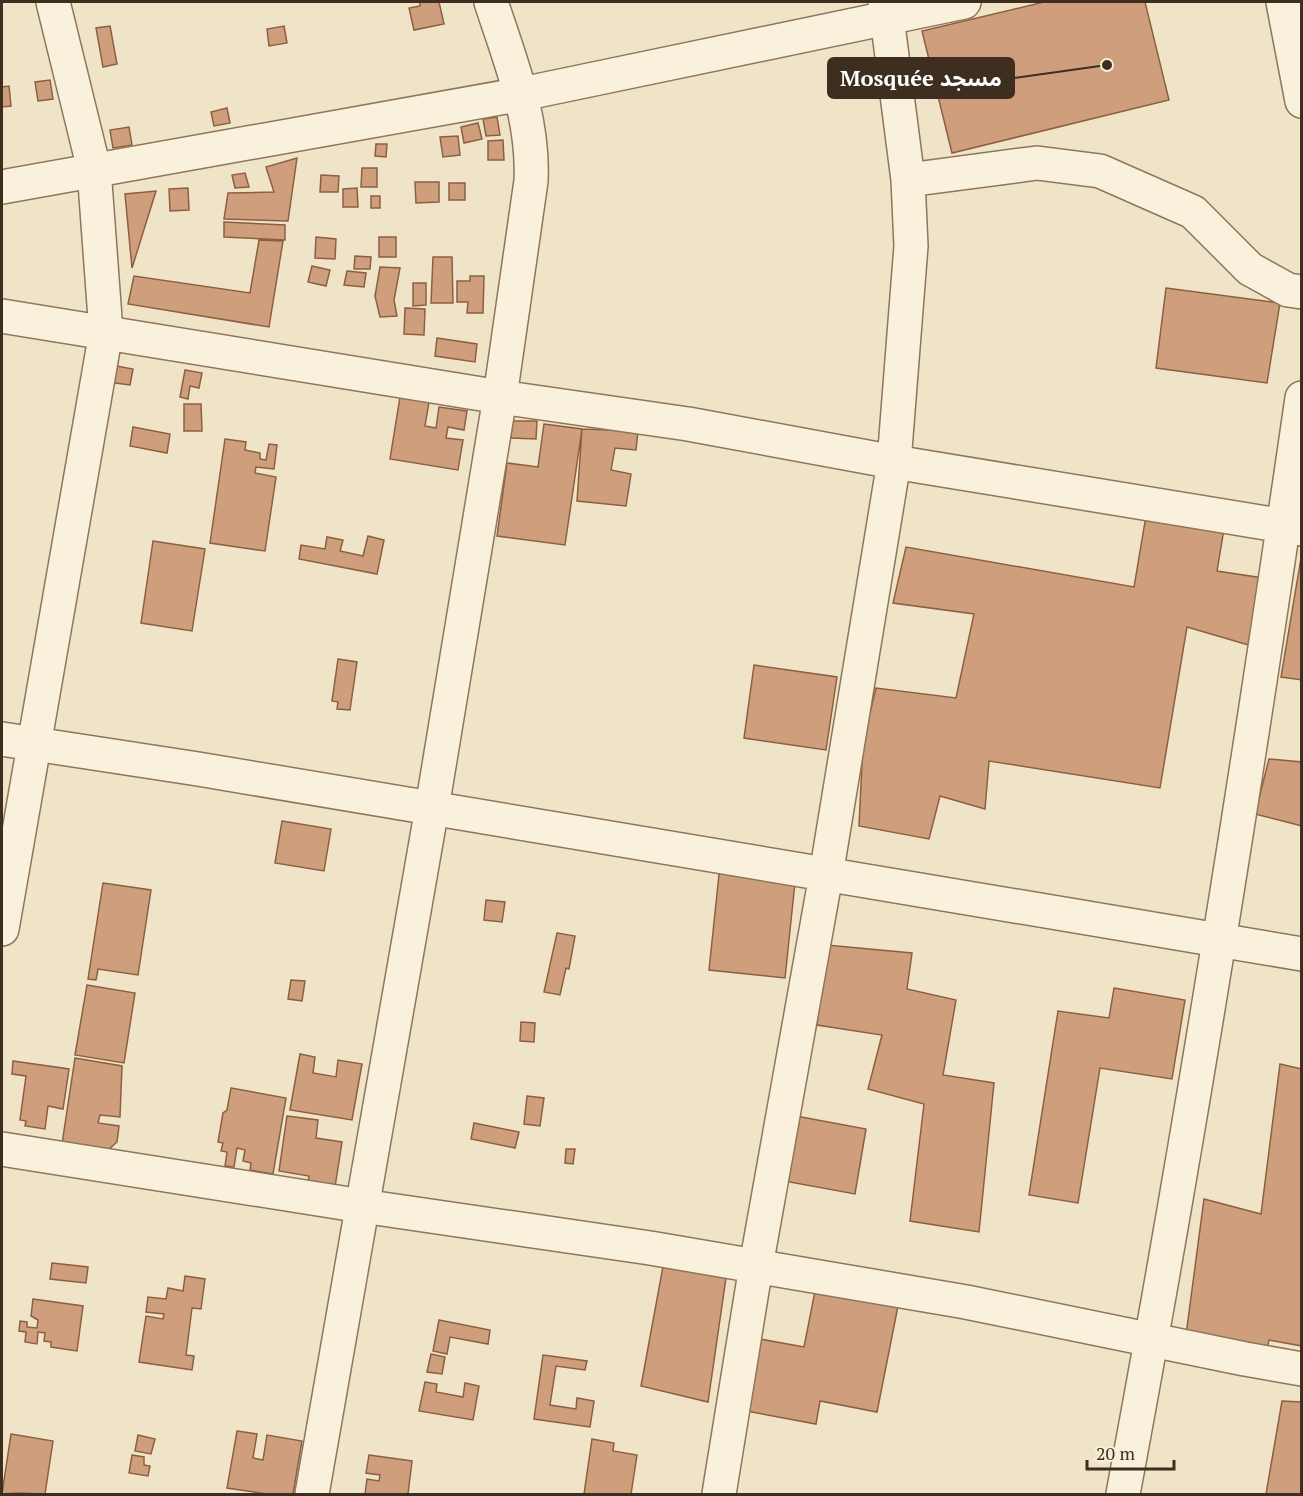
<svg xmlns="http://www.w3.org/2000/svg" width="1303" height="1496" viewBox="0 0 1303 1496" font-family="'PT Serif','Noto Sans Arabic',serif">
<rect width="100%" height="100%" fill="#f0e4c8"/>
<path fill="#cf9f7d" stroke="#8d5f41" stroke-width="1.5" d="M 420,2 L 439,2 L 444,24 L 414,30 L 409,8 L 420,6 Z
M 1044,2 L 1145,2 L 1169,100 L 952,153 L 922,31 Z
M 110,26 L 117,64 L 103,67 L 96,28 Z
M 284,26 L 287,43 L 269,46 L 267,29 Z
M 50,80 L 53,99 L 38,101 L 35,82 Z
M 9,86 L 11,106 L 2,107 L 2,87 Z
M 227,108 L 230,123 L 214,126 L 211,112 Z
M 497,117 L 500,135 L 486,136 L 483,119 Z
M 478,123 L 482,139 L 464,143 L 461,127 Z
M 129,127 L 132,145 L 113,148 L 110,130 Z
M 458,136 L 460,155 L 443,157 L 440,137 Z
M 503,140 L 504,160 L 488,160 L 488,141 Z
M 376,144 L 387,144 L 386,157 L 375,156 Z
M 297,158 L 288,221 L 224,219 L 228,193 L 274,192 L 266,167 Z
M 362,168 L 377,168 L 377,187 L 361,187 Z
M 245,173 L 249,187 L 235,188 L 232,175 Z
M 321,175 L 339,176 L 338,192 L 320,192 Z
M 415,182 L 439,182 L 439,202 L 416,203 Z
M 449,183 L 465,183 L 465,200 L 449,200 Z
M 188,188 L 189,210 L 170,211 L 169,189 Z
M 357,188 L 358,207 L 343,207 L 343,189 Z
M 156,191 L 132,268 L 125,194 Z
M 371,196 L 380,196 L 380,208 L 371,208 Z
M 224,222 L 285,225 L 285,240 L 224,237 Z
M 316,237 L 336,239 L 335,259 L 315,258 Z
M 379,237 L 396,237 L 396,257 L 379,257 Z
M 259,240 L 283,241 L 269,327 L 128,304 L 134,276 L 250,293 Z
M 355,256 L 371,257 L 370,269 L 354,269 Z
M 433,257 L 452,257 L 453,303 L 431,303 Z
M 312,266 L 330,270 L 326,286 L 308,282 Z
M 380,267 L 400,268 L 394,300 L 397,316 L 380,317 L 375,296 Z
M 347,271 L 366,273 L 364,287 L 344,285 Z
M 470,276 L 484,276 L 483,313 L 467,313 L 468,302 L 457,302 L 457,281 L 470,281 Z
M 413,283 L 426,283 L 426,305 L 413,306 Z
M 1166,288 L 1280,303 L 1267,383 L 1156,368 Z
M 405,308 L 425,309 L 424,335 L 404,334 Z
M 437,338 L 477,344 L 475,362 L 435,356 Z
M 111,365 L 133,369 L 130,385 L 108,382 Z
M 185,370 L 202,373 L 199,388 L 190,386 L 188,399 L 180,397 Z
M 400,397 L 429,402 L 425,426 L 436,428 L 439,407 L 467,411 L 464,430 L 448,427 L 446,438 L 463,440 L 458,470 L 390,459 Z
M 184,404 L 201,404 L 202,431 L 184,431 Z
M 512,421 L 537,421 L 536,439 L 511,438 Z
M 544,424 L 582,429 L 565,545 L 497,536 L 507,463 L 538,467 Z
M 133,427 L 170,434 L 167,453 L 130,446 Z
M 582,429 L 638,431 L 636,450 L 615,448 L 611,470 L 631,474 L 626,506 L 577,501 Z
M 225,439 L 246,442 L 245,450 L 260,453 L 260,459 L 266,460 L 269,444 L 277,445 L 274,469 L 256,467 L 255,473 L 276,477 L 265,551 L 210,543 Z
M 1148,504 L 1226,517 L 1217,571 L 1263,578 L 1252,646 L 1187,627 L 1160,788 L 989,761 L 985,809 L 940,796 L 929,839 L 859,826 L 863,742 L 876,688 L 956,698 L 974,614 L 893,603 L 906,547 L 1134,587 Z
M 368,536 L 384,540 L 377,574 L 299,559 L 301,545 L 325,549 L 327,537 L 343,540 L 340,551 L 363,556 Z
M 153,541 L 205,549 L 192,631 L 141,623 Z
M 1302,552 L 1302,680 L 1281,677 Z
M 338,659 L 357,662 L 350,710 L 337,709 L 338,702 L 332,701 Z
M 754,665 L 837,677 L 826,750 L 744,738 Z
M 1269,759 L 1302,762 L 1302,826 L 1255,814 Z
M 282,821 L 331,829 L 324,871 L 275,863 Z
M 720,865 L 796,873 L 785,978 L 709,970 Z
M 103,883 L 151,890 L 138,975 L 98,969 L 96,980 L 88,979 Z
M 486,900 L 505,902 L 502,922 L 484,920 Z
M 557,933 L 575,936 L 569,969 L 566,968 L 560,995 L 544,992 Z
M 826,945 L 912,953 L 907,989 L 956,1000 L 943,1075 L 994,1083 L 979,1232 L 910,1221 L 924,1104 L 868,1089 L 882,1035 L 817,1025 Z
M 291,980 L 305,981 L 302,1001 L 288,999 Z
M 87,985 L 135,993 L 124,1063 L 75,1055 Z
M 1114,988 L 1185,1000 L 1172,1079 L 1100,1068 L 1078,1203 L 1029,1195 L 1058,1011 L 1109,1018 Z
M 521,1022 L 535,1023 L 534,1042 L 520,1041 Z
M 300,1054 L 315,1057 L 313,1073 L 336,1077 L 338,1060 L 362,1064 L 352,1120 L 290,1110 Z
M 75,1058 L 122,1066 L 120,1117 L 100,1115 L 98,1123 L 119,1126 L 117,1142 L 107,1151 L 62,1144 Z
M 13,1061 L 69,1069 L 63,1109 L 48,1106 L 45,1129 L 25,1126 L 26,1121 L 20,1120 L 26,1076 L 12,1074 Z
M 1280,1064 L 1302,1069 L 1302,1346 L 1269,1340 L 1265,1360 L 1186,1335 L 1204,1199 L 1261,1214 Z
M 231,1088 L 286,1098 L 273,1174 L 250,1170 L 251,1163 L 243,1161 L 245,1150 L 237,1148 L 234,1167 L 225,1166 L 227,1152 L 221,1151 L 223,1143 L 218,1142 L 223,1113 L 227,1110 Z
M 527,1096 L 544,1098 L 540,1126 L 524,1124 Z
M 287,1116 L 318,1120 L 316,1138 L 342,1142 L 335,1187 L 308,1183 L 309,1176 L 279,1171 Z
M 796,1116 L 866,1129 L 855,1194 L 784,1181 Z
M 474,1123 L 519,1132 L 515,1148 L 471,1139 Z
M 566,1149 L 575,1149 L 573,1164 L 565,1163 Z
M 664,1261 L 727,1271 L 708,1402 L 641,1386 Z
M 52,1263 L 88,1267 L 86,1283 L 50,1279 Z
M 185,1276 L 205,1279 L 201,1309 L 192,1308 L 186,1355 L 194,1356 L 192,1370 L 139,1362 L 146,1316 L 163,1319 L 164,1314 L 146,1312 L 148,1297 L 166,1299 L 168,1288 L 183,1291 Z
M 816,1286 L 899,1301 L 877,1412 L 820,1401 L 816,1424 L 746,1411 L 760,1339 L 804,1347 Z
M 33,1299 L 83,1306 L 77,1351 L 51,1347 L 51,1342 L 44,1341 L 45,1333 L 38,1332 L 37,1344 L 25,1342 L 26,1332 L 19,1331 L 20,1321 L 27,1322 L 27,1327 L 37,1328 L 38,1320 L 31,1316 Z
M 439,1320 L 490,1330 L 488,1344 L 450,1337 L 447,1354 L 433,1351 Z
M 431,1354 L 445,1357 L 442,1374 L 427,1372 Z
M 543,1355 L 587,1361 L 585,1370 L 556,1366 L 550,1405 L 576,1409 L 577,1398 L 594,1401 L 590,1427 L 534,1419 Z
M 425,1382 L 437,1384 L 436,1392 L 463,1397 L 465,1383 L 479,1386 L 473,1420 L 419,1411 Z
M 1282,1401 L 1302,1402 L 1302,1494 L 1266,1494 Z
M 237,1431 L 257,1434 L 253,1458 L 263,1460 L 267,1435 L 302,1441 L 293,1494 L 267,1494 L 227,1488 Z
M 11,1434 L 53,1441 L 45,1494 L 17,1493 L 2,1494 Z
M 138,1435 L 155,1439 L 151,1454 L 135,1451 Z
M 592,1439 L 614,1443 L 613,1451 L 637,1455 L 631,1494 L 584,1494 Z
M 132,1455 L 144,1457 L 144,1465 L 150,1466 L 148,1476 L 129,1473 Z
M 369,1455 L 412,1461 L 408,1494 L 365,1494 L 367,1479 L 379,1481 L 380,1475 L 366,1473 Z"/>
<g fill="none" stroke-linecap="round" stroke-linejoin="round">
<defs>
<path id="minor" d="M 1283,2 L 1302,101
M 908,180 L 1037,163 L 1100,171 L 1193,212 L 1250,269 L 1288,290 L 1302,292
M 2,187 L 522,94 L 964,2
M 2,316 L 500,397 L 688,424 L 894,462 L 1302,529
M 2,739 L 198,769 L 1302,954
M 2,929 L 106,332 L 94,169 L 53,2
M 2,1149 L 362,1206 L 650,1248 L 966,1302 L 1245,1359 L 1302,1369
M 312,1494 L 432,808 L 500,397 L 531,181 C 534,118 510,60 491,2
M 719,1494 L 756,1266 L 826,875 L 894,462 L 911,246 L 908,180 L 885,2
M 1123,1494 C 1191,1130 1249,765 1302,398"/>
</defs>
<use href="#minor" stroke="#8d765c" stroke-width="36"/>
<use href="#minor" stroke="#faf1dc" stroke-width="33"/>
</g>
<path fill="none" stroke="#3d2e20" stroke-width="2" d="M1107 65L1014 78"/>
<circle fill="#3d2e20" stroke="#f7eed8" stroke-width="2" cx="1107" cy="65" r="6"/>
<rect fill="#3d2e20" stroke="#3d2e20" stroke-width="2" x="828" y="58" width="186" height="40" rx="6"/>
<g font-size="22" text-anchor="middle" font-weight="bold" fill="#fff">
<text x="921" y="86">Mosquée مسجد</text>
</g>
<rect width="1303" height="1496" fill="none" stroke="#3d2e20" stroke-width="6"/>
<path d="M1087 1460v9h87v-9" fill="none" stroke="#3d2e20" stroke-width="3"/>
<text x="1096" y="1460" font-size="18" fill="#3d2e20" stroke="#f7eed8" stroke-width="4.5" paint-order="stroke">20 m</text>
</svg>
